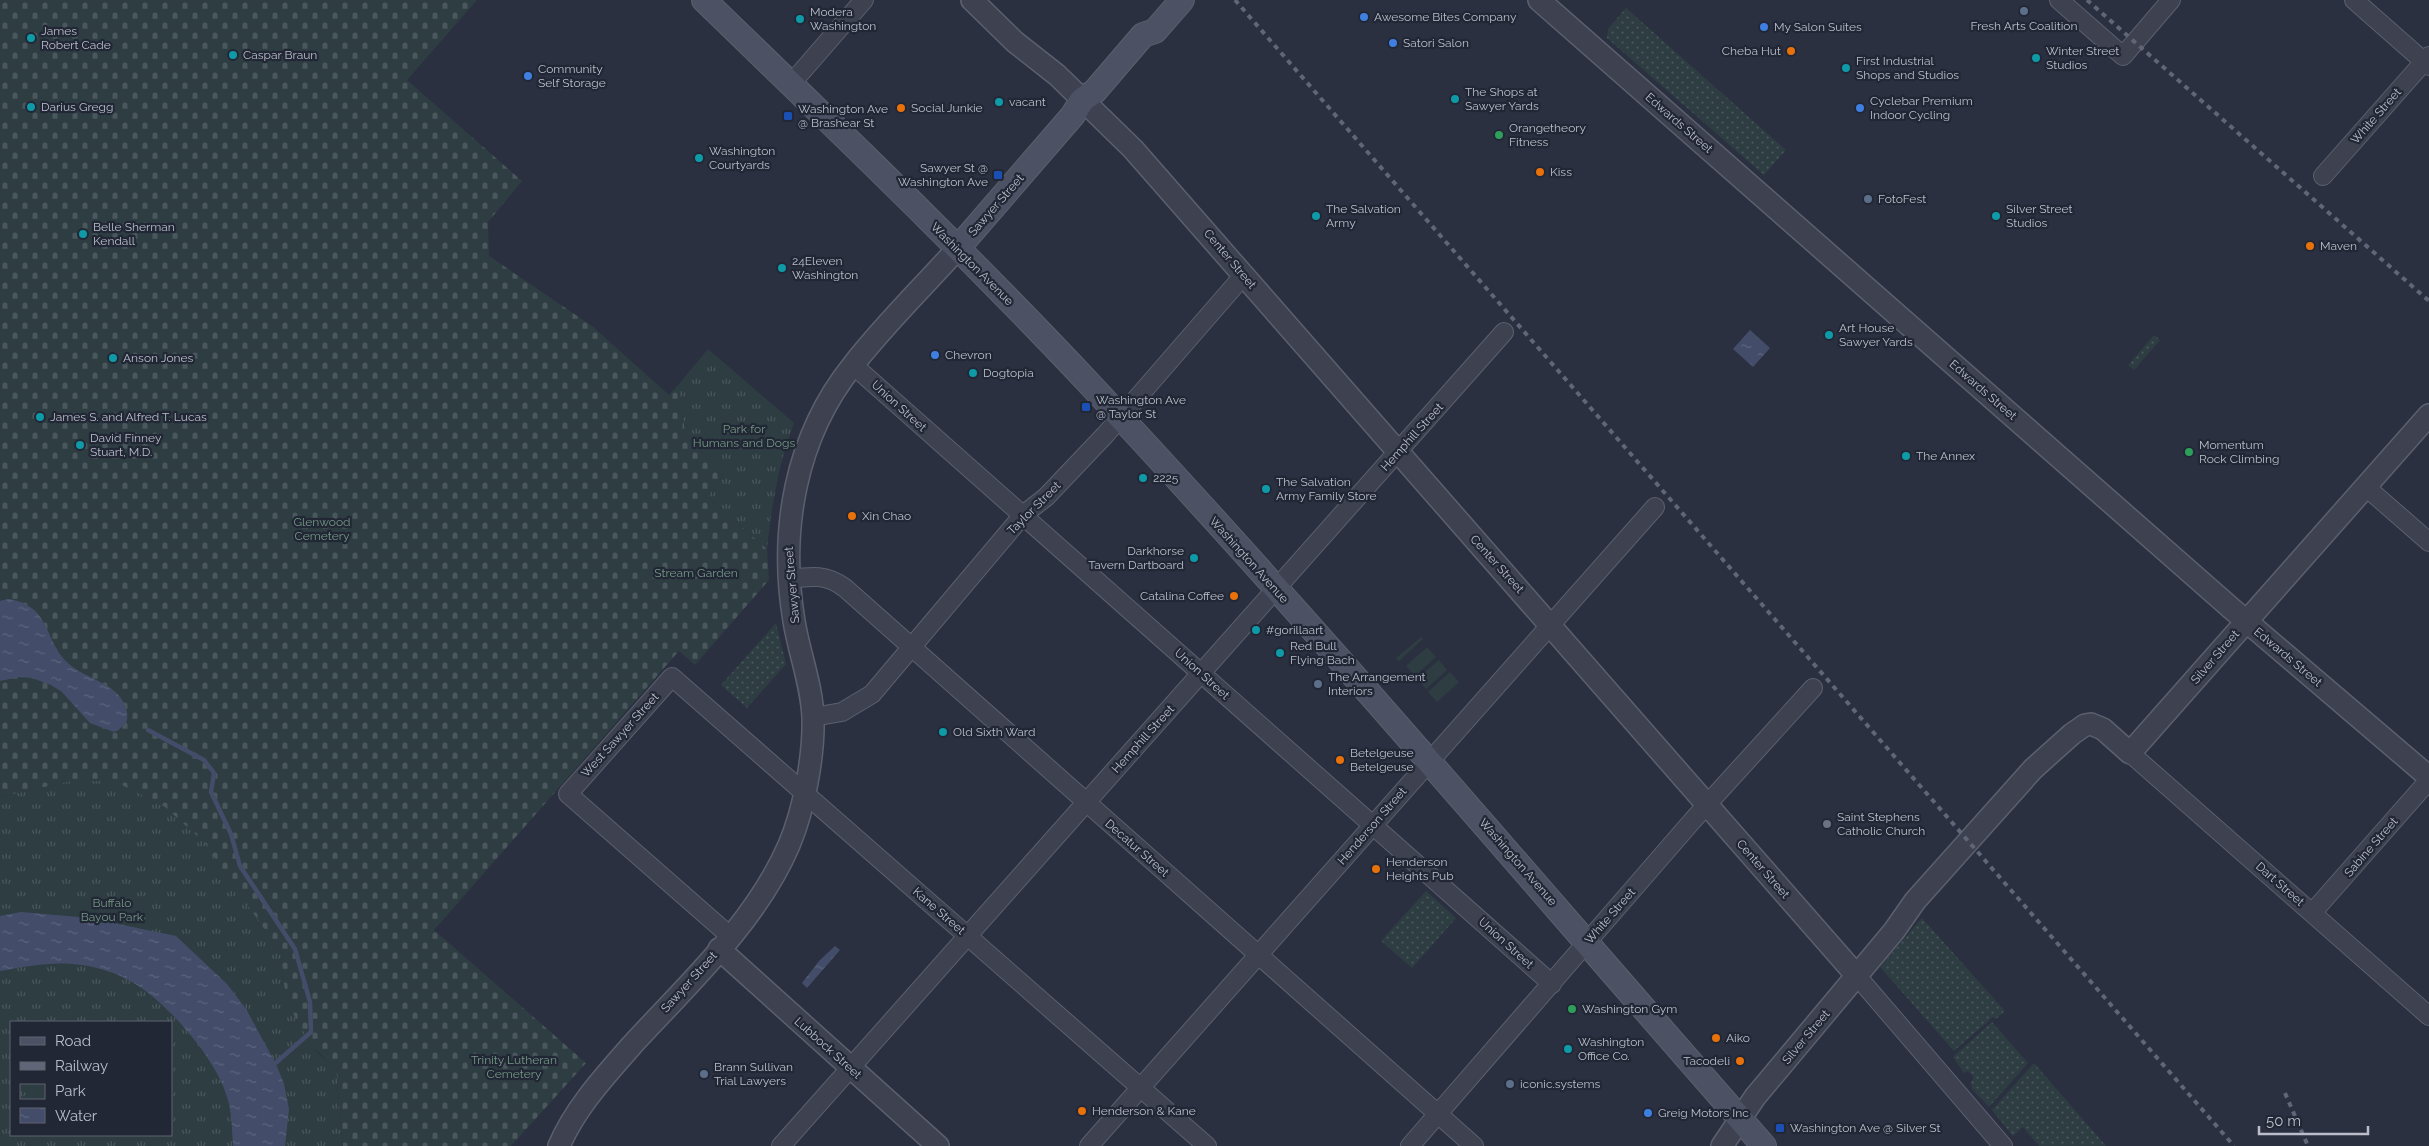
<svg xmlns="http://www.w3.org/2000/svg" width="2429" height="1146" viewBox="0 0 2429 1146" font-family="Raleway,sans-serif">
<defs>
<pattern id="grass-dots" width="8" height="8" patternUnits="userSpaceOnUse" patternTransform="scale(1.25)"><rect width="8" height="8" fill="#2d3d42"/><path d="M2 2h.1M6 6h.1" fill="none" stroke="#4a575c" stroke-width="1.8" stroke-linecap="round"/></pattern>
<pattern id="cemetery-stones" width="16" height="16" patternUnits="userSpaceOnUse" patternTransform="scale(1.25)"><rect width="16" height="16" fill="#2d3d42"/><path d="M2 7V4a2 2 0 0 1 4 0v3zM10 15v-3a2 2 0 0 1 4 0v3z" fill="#4a575c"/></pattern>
<pattern id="park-tufts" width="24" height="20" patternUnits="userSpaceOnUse" patternTransform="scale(1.25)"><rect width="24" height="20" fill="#2d3d42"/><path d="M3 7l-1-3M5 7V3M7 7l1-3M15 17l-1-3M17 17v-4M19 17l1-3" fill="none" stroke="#4a575c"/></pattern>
<pattern id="water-ripples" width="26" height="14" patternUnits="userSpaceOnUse" patternTransform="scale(1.25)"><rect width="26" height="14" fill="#434d69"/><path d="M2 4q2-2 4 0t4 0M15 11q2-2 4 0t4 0" fill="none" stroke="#5c657d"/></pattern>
</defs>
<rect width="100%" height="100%" fill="#2a3040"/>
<path fill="url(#grass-dots)" d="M 1626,8 L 1786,150 L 1764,175 L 1607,38 L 1608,29 Z
M 2154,335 L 2160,340 L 2134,370 L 2128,365 Z
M 776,623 L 786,664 L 747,708 L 721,685 Z
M 1426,891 L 1456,918 L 1412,968 L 1381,941 Z
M 1922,918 L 2005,1011 L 1996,1019 L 1993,1017 L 1954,1051 L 1880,967 Z
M 1992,1022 L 2028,1063 L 1989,1107 L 1972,1089 L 1971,1082 L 1974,1077 L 1968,1071 L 1964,1073 L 1953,1057 Z
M 2034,1063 L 2106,1146 L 2039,1146 L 2023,1127 L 2013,1136 L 1992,1110 Z"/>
<path fill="url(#cemetery-stones)" d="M 0,0 L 477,0 L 407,80 L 522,181 L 488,222 L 489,256 L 592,326 L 669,395 L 678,385 L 686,437 L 724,473 L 708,497 L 767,549 L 769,580 L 695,665 L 679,651 L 434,930 L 586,1063 L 511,1146 L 343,1146 L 336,1069 C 314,1050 291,1022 285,992 C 283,979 282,966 281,953 L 72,781 L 0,797 Z"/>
<path fill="url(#park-tufts)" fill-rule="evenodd" d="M 708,349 L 794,423 C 778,465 772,505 767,549 L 708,497 L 724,473 L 686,437 L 678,385 Z
M 72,781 L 114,781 L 165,807 L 204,842 L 281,953 L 285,994 L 298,1024 L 319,1054 L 336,1069 L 343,1146 L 0,1146 L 0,797 ZM 11,1022 L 171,1022 L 171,1135 L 11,1135 Z"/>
<path fill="#2d3d42" d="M 1421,637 L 1423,639 L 1399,661 L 1396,658 Z
M 1427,647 L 1436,657 L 1415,676 L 1406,666 Z
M 1439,660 L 1447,670 L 1426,689 L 1417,679 Z
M 1450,672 L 1459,682 L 1437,702 L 1428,692 Z"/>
<path fill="url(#water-ripples)" d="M 1750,330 L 1770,348 L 1753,367 L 1733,349 Z
M 9,599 C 52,606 43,641 69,664 C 88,681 121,683 127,712 C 129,724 123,727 114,732 L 90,723 L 62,692 L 51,685 L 32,678 L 19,677 L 0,681 L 0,601 Z
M 21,912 L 89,918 L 176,936 L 227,984 L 246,1009 L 276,1064 L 284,1084 L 289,1109 L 285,1146 L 233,1146 C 232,1130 232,1112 227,1097 C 216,1059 170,1006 137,985 C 119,973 93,965 72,964 C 48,962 24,967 0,971 L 0,916 Z
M 835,946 L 840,950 L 807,988 L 802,983 L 819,961 Z"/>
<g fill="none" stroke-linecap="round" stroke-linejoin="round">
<path stroke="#434d69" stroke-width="4.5" d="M 148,730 L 204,760 L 214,773 L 211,792 L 231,834 L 240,866 L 295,949 L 310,1002 L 311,1032 L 271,1067"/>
<defs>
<path id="minor" d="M 2059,0 L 2123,56 L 2171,0
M 2354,0 L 2429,66
M 790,85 L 864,0
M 2323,176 L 2429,56
M 853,365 L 1552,984
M 2366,487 L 2429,542
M 789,579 C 812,576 827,574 845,588 L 1474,1146
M 813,717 L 842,712 L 872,694 L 1023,515 L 1046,497 L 1105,435 L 1243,276
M 2130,753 L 2429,1016
M 2312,913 L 2429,780
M 730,936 L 568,794 L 672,677 L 1207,1146
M 1857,976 L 2003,1146
M 781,1146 L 1504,332
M 1089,1146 L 1655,507
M 1410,1146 L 1693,820 L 1813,688"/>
<path id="tertiary" d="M 972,0 L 1015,42 L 1057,75 L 1133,149 L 1857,976
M 1539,0 L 2232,609 L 2429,777
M 719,949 L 938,1146
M 559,1146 C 575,1108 605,1076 632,1045 C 688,984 756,922 789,845 C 804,810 814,756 813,718 C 812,685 799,653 794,621 C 779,531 795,437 853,365 C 885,324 923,287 958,248
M 1722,1146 L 1755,1097 L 1894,931 L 1915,901 L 2033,769 L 2072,734 L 2085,725 L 2091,724 L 2103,729 L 2130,753 L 2429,415"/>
<path id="secondary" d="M 704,0 C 837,129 972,258 1099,394 C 1327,638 1543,895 1764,1146
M 958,248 L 1073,115 L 1082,100 L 1095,91 L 1143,35 L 1155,31 L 1182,0"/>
</defs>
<use href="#minor" stroke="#5c606e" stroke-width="20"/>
<use href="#tertiary" stroke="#5c606e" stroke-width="24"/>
<use href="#secondary" stroke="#5c606e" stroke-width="26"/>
<use href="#minor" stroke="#3e4250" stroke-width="18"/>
<use href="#tertiary" stroke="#3e4250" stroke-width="21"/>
<use href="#secondary" stroke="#4c5163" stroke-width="24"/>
<path stroke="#606677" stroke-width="4" stroke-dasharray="5 5" stroke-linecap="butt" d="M 1235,0 L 2234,1146
M 2087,0 L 2429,301
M 2285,1093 L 2308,1146"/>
</g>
<g fill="#5c6f8a" stroke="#222736" stroke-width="2">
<circle cx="2024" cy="11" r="5"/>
<circle cx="1868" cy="199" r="5"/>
<circle cx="1318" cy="684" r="5"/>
<circle cx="704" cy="1074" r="5"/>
<circle cx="1510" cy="1084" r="5"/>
</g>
<g fill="#3f7fe0" stroke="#222736" stroke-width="2">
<circle cx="1364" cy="17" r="5"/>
<circle cx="1764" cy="27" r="5"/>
<circle cx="1393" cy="43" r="5"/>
<circle cx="528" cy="76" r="5"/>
<circle cx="1860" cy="108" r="5"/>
<circle cx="935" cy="355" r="5"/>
<circle cx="1648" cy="1113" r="5"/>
</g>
<g fill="#0f9aa8" stroke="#222736" stroke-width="2">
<circle cx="800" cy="19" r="5"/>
<circle cx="31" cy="38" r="5"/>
<circle cx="233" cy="55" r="5"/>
<circle cx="2036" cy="58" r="5"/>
<circle cx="1846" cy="68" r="5"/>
<circle cx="1455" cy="99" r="5"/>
<circle cx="999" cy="102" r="5"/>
<circle cx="31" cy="107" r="5"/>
<circle cx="699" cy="158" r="5"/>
<circle cx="1316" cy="216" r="5"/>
<circle cx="1996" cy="216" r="5"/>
<circle cx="83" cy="234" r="5"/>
<circle cx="782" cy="268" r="5"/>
<circle cx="1829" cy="335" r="5"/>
<circle cx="113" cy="358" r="5"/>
<circle cx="973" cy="373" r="5"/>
<circle cx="40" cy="417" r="5"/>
<circle cx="80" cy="445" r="5"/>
<circle cx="1906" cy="456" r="5"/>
<circle cx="1143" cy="478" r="5"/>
<circle cx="1266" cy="489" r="5"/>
<circle cx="1194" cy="558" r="5"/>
<circle cx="1256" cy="630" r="5"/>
<circle cx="1280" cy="653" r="5"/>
<circle cx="943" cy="732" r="5"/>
<circle cx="1568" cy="1049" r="5"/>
</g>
<g fill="#e8710a" stroke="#222736" stroke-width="2">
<circle cx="1791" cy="51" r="5"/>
<circle cx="901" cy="108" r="5"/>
<circle cx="1540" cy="172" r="5"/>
<circle cx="2310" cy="246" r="5"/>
<circle cx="852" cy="516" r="5"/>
<circle cx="1234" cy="596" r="5"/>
<circle cx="1340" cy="760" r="5"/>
<circle cx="1376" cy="869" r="5"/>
<circle cx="1716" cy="1038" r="5"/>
<circle cx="1740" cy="1061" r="5"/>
<circle cx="1082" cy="1111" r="5"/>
</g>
<g fill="#1a4fb4" stroke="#222736" stroke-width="2">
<rect x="783" y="111" width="10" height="10" rx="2.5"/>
<rect x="993" y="170" width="10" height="10" rx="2.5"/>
<rect x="1081" y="402" width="10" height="10" rx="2.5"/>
<rect x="1775" y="1123" width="10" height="10" rx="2.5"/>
</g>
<g fill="#2e9e5b" stroke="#222736" stroke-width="2">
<circle cx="1499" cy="135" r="5"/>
<circle cx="2189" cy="452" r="5"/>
<circle cx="1572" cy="1009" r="5"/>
</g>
<circle fill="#6b7280" stroke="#222736" stroke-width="2" cx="1827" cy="824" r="5"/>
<g text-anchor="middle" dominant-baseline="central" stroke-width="4.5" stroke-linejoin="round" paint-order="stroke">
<g font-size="12" fill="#bbbeca" stroke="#222736" text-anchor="start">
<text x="810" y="12">Modera<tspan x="810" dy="14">Washington</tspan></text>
<text x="1374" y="17">Awesome Bites Company</text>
<text x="2024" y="26" text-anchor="middle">Fresh Arts Coalition</text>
<text x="1774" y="27">My Salon Suites</text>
<text x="41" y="31">James<tspan x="41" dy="14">Robert Cade</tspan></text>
<text x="1403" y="43">Satori Salon</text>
<text x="1781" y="51" text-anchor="end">Cheba Hut</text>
<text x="2046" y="51">Winter Street<tspan x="2046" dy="14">Studios</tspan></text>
<text x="243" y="55">Caspar Braun</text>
<text x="1856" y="61">First Industrial<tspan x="1856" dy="14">Shops and Studios</tspan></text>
<text x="538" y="69">Community<tspan x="538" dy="14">Self Storage</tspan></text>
<text x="1465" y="92">The Shops at<tspan x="1465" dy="14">Sawyer Yards</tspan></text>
<text x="1870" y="101">Cyclebar Premium<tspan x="1870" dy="14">Indoor Cycling</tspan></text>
<text x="1009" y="102">vacant</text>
<text x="41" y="107">Darius Gregg</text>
<text x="911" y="108">Social Junkie</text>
<text x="798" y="109">Washington Ave<tspan x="798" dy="14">@ Brashear St</tspan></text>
<text x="1509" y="128">Orangetheory<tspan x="1509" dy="14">Fitness</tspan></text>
<text x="709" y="151">Washington<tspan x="709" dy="14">Courtyards</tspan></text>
<text x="988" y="168" text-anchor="end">Sawyer St @<tspan x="988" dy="14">Washington Ave</tspan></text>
<text x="1550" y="172">Kiss</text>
<text x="1878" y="199">FotoFest</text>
<text x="1326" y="209">The Salvation<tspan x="1326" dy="14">Army</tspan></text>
<text x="2006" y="209">Silver Street<tspan x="2006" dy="14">Studios</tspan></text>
<text x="93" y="227">Belle Sherman<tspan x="93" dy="14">Kendall</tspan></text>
<text x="2320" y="246">Maven</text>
<text x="792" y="261">24Eleven<tspan x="792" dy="14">Washington</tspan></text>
<text x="1839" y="328">Art House<tspan x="1839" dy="14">Sawyer Yards</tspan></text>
<text x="945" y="355">Chevron</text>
<text x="123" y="358">Anson Jones</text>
<text x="983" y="373">Dogtopia</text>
<text x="1096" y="400">Washington Ave<tspan x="1096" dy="14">@ Taylor St</tspan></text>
<text x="50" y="417">James S. and Alfred T. Lucas</text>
<text x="90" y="438">David Finney<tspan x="90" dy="14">Stuart, M.D.</tspan></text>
<text x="2199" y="445">Momentum<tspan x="2199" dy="14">Rock Climbing</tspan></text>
<text x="1916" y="456">The Annex</text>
<text x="1153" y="478">2225</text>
<text x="1276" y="482">The Salvation<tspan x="1276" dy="14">Army Family Store</tspan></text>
<text x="862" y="516">Xin Chao</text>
<text x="1184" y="551" text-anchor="end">Darkhorse<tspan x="1184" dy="14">Tavern Dartboard</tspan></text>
<text x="1224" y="596" text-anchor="end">Catalina Coffee</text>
<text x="1266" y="630">#gorillaart</text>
<text x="1290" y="646">Red Bull<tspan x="1290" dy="14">Flying Bach</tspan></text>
<text x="1328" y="677">The Arrangement<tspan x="1328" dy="14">Interiors</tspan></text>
<text x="953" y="732">Old Sixth Ward</text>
<text x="1350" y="753">Betelgeuse<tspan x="1350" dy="14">Betelgeuse</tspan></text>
<text x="1837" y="817">Saint Stephens<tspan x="1837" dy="14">Catholic Church</tspan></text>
<text x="1386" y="862">Henderson<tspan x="1386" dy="14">Heights Pub</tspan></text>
<text x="1582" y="1009">Washington Gym</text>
<text x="1726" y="1038">Aiko</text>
<text x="1578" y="1042">Washington<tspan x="1578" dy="14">Office Co.</tspan></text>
<text x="1730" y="1061" text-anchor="end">Tacodeli</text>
<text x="714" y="1067">Brann Sullivan<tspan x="714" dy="14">Trial Lawyers</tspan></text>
<text x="1520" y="1084">iconic.systems</text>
<text x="1092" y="1111">Henderson &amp; Kane</text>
<text x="1658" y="1113">Greig Motors Inc</text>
<text x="1790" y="1128">Washington Ave @ Silver St</text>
</g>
<g font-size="12" fill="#bbbeca" stroke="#222736">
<text transform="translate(2376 116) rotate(-49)">White Street</text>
<text transform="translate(1679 123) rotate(41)">Edwards Street</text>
<text transform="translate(996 205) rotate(-49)">Sawyer Street</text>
<text transform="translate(1230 259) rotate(50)">Center Street</text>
<text transform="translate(972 264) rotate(45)">Washington Avenue</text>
<text transform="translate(1983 390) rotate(41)">Edwards Street</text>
<text transform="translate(899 406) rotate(42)">Union Street</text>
<text transform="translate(1412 437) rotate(-48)">Hemphill Street</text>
<text transform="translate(1034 508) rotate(-45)">Taylor Street</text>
<text transform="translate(1249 560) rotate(48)">Washington Avenue</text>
<text transform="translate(1497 564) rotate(48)">Center Street</text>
<text transform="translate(792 585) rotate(-95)">Sawyer Street</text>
<text transform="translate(2215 657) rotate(-49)">Silver Street</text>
<text transform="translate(2288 657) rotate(40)">Edwards Street</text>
<text transform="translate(1202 674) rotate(42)">Union Street</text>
<text transform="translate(620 735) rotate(-48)">West Sawyer Street</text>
<text transform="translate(1143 739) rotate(-48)">Hemphill Street</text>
<text transform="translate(1372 826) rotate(-49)">Henderson Street</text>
<text transform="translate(2371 847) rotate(-49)">Sabine Street</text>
<text transform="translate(1137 848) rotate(41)">Decatur Street</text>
<text transform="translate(1518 862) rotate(49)">Washington Avenue</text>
<text transform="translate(1763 869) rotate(49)">Center Street</text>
<text transform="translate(2280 884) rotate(41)">Dart Street</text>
<text transform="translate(939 911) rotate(41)">Kane Street</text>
<text transform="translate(1610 916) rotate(-49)">White Street</text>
<text transform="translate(1506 943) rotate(42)">Union Street</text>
<text transform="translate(689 982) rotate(-48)">Sawyer Street</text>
<text transform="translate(1806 1037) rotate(-50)">Silver Street</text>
<text transform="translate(828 1048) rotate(42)">Lubbock Street</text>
</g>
<g font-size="12" fill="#749983" stroke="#222736">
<text x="744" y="429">Park for<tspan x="744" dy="14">Humans and Dogs</tspan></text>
<text x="322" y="522">Glenwood<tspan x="322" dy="14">Cemetery</tspan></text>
<text x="696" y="573">Stream Garden</text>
<text x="112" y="903">Buffalo<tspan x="112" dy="14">Bayou Park</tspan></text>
<text x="514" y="1060">Trinity Lutheran<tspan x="514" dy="14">Cemetery</tspan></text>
</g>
</g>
<rect x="10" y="1021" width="162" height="115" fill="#222736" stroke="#5f6371"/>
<rect x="20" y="1037" width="25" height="8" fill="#4c5163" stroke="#5f6371"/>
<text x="55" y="1046" font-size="15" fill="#bbbeca">Road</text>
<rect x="20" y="1062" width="25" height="8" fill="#606677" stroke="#5f6371"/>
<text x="55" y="1071" font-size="15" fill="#bbbeca">Railway</text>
<rect x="20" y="1084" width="25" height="15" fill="url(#park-tufts)" stroke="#5f6371"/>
<text x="55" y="1096" font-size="15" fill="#bbbeca">Park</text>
<rect x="20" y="1108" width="25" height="15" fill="url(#water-ripples)" stroke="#5f6371"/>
<text x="55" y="1121" font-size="15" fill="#bbbeca">Water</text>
<path d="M2259 1126v8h109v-8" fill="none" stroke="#bbbeca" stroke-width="2.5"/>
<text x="2266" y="1126" font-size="15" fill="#bbbeca" stroke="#222736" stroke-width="4" paint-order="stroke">50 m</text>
</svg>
